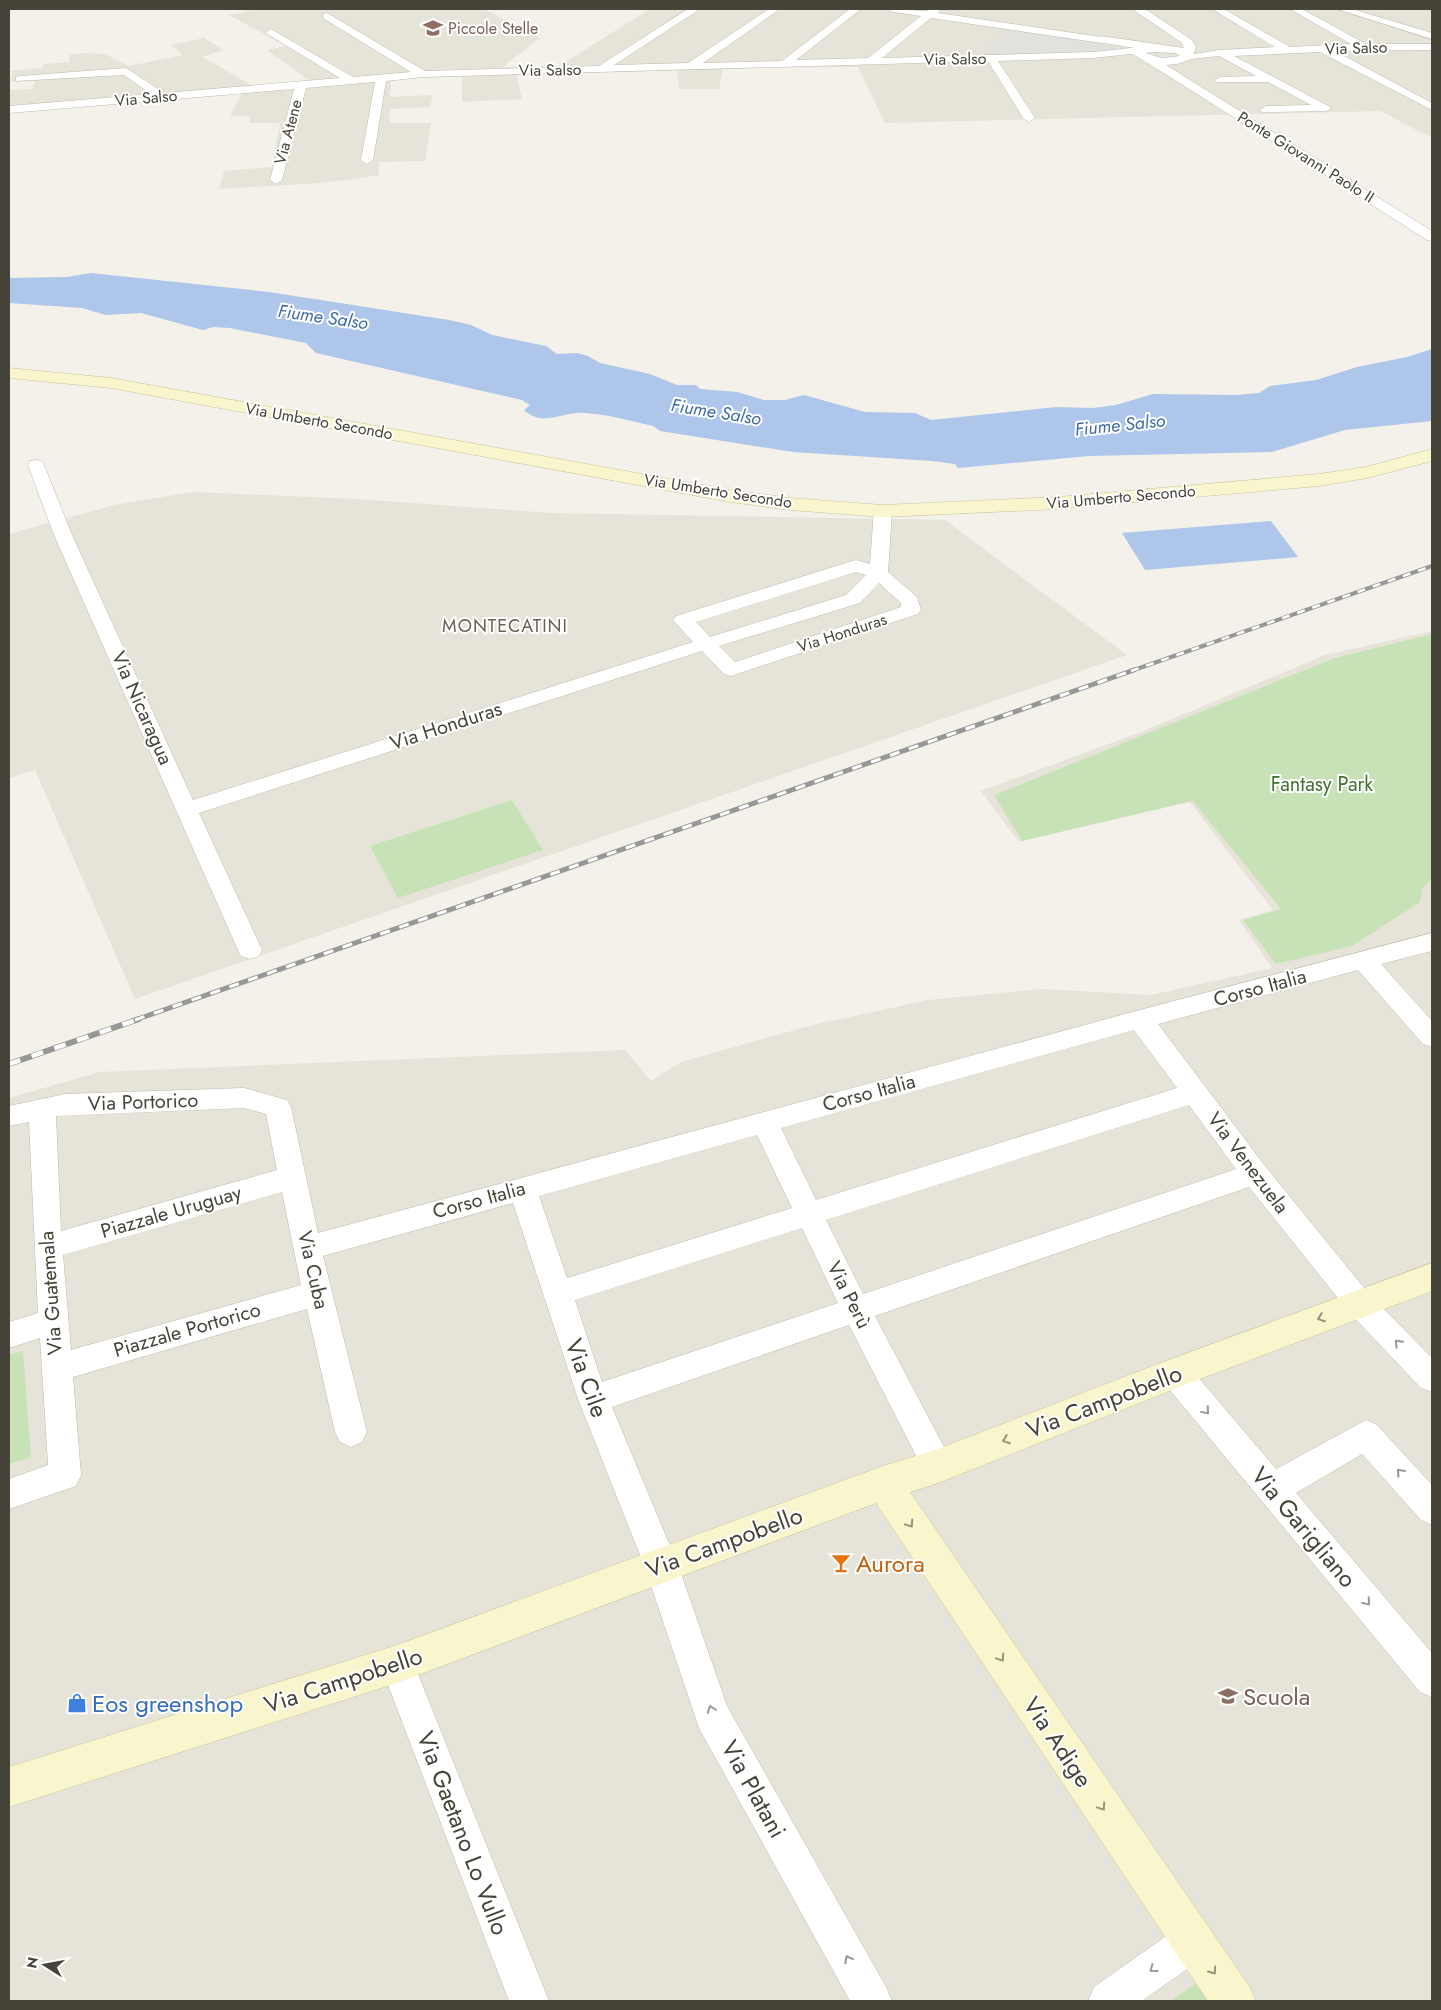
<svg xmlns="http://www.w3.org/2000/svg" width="1441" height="2010" viewBox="0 0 1441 2010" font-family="Jost,sans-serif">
<rect width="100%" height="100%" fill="#f3f1e9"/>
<path fill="#e6e4d8" d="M 260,9 L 484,9 L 540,38 L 503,67 L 559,66 L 650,9 L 1432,9 L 1432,138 L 1380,111 L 885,123 L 858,67 L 723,68 L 719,89 L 679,89 L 677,70 L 516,73 L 522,99 L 462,102 L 462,76 L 391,79 L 390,97 L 433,95 L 430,107 L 390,109 L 389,123 L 431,123 L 425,161 L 379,162 L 379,175 L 353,179 L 321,183 L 219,189 L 224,171 L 272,167 L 280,123 L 249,123 L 250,116 L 230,116 L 242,93 L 9,112 L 9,90 L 32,89 L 35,81 L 11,82 L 12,71 L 41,68 L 44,64 L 70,62 L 69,55 L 83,53 L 105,54 L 129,66 L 183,55 L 171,45 L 204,38 L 223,50 L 202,57 L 253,86 L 310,81 L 267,50 L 286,46 L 229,15 Z
M 193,492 L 356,499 L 551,513 L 945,520 L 1127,655 L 135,999 L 35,770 L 9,778 L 9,534 L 114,505 Z
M 1432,631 L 1432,2001 L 9,2001 L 9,1098 L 100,1072 L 625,1050 L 651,1081 L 681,1062 L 813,1025 L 928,1000 L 1041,989 L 1151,995 L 1272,968 L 1239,920 L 1273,910 L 1185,796 L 1019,842 L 981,791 L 1141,732 L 1325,655 Z"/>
<path fill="#c8e2b7" d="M 1432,634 L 1432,879 L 1422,889 L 1420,902 L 1352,946 L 1276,964 L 1243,920 L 1281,909 L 1193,801 L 1022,841 L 994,795 L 1335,658 Z
M 512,800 L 543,850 L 398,898 L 370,846 Z
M 23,1351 L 31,1457 L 9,1464 L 9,1355 Z
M 1196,1983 L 1208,2001 L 1171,2001 Z"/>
<path fill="#e2e1dd" d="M 1006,28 L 1117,46 L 1119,49 L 1117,52 L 979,54 Z"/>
<path fill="#adc6e9" d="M 91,273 L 269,292 L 449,320 L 471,325 L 492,335 L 546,346 L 557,354 L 577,353 L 588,356 L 600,363 L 650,374 L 677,385 L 696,385 L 700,389 L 737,392 L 764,400 L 785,400 L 804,395 L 865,412 L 915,413 L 931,420 L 1056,407 L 1093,408 L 1116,405 L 1153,394 L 1236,395 L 1259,393 L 1270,386 L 1316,380 L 1357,367 L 1407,357 L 1432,349 L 1432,421 L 1345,430 L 1272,452 L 1089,456 L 958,468 L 955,464 L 932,461 L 793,452 L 660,431 L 653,426 C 631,421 607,414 584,413 C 563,411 544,428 524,410 L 530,405 L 522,400 L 316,353 L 306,343 L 230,328 L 213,327 L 203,330 L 141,313 L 106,315 L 82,308 L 9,303 L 9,278 L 66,277 Z
M 1271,521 L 1298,557 L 1145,570 L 1122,533 Z"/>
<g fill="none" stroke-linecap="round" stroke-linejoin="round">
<defs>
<path id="minor" d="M 688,9 L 700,9 L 614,65 L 688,63 L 769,9 L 780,9 L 703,63 L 782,61 L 850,9 L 861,9 L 796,60 L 868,58 L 921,16 L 893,12 L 888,9 L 927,11 L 930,9 L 941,9 L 938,13 L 1101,37 L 1106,40 L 1101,43 L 931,18 L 882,58 L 1093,52 L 1140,47 L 1145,50 L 1140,53 L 1093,58 L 998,61 L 1035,118 L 1029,122 L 1023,118 L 988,61 L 423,77 L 386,81 L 373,160 L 367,164 L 361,160 L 375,82 L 306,88 L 282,180 L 276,184 L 270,180 L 294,89 L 9,113 L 9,106 L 151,94 L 124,75 L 16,81 L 16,77 L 20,76 L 126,68 L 164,93 L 340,78 L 267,34 L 266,32 L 271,29 L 353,77 L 411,72 L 323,18 L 323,14 L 327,13 L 425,71 L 599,66 Z
M 1212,9 L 1224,9 L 1290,47 L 1351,44 L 1290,9 L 1302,9 L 1366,44 L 1432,44 L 1432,50 L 1335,51 L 1432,103 L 1432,110 L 1320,52 L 1234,56 L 1332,108 L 1326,111 L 1262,112 L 1260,110 L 1266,106 L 1311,105 L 1268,82 L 1217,82 L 1215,80 L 1221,77 L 1256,76 L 1219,56 L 1182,60 L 1182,56 L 1219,50 L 1275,47 Z
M 1337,9 L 1352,9 L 1432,33 L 1432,39 Z
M 36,460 L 42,461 L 44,465 L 72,535 L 193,800 L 693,642 L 673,620 L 676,616 L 849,562 L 856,560 L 870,564 L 874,511 L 877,507 L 889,507 L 892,511 L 888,572 L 917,597 L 921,610 L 918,614 L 731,676 L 724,674 L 702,651 L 199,813 L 262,950 L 259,956 L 250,959 L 241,956 L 238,950 L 54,535 L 28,465 L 30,461 ZM 856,572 L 866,575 L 846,595 L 710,637 L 696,622 ZM 879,583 L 901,603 L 901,607 L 735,662 L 719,646 L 860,603 Z
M 1432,933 L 1432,951 L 1381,964 L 1432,1021 L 1432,1047 L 1423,1044 L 1358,970 L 1158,1024 L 1265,1166 L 1369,1294 L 1432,1358 L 1432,1392 L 1421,1388 L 1349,1312 L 1249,1187 L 875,1316 L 954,1466 L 949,1477 L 938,1481 L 927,1477 L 849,1325 L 612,1407 L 678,1565 L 727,1706 L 886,1987 L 892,2001 L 850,2001 L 699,1728 L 644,1565 L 578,1399 L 513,1203 L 323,1256 L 367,1432 L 362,1442 L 351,1447 L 340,1442 L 335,1432 L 307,1309 L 73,1377 L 81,1475 L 76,1486 L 9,1509 L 9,1479 L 48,1465 L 40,1338 L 9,1348 L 9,1322 L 38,1313 L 29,1122 L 9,1126 L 9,1106 L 65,1094 L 244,1088 L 287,1100 L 291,1107 L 318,1233 L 1140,1010 ZM 1134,1030 L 1177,1088 L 816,1200 L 781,1128 ZM 1189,1105 L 1236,1169 L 863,1294 L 826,1220 ZM 244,1108 L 266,1114 L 277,1170 L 61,1231 L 56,1116 ZM 757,1135 L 792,1208 L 567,1278 L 539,1196 ZM 282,1192 L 301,1285 L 71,1350 L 63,1255 ZM 802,1228 L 838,1303 L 602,1382 L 575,1300 Z
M 1175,1359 L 1186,1363 L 1276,1469 L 1366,1420 L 1377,1425 L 1432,1485 L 1432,1525 L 1421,1520 L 1362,1454 L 1296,1493 L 1432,1653 L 1432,1697 L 1420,1692 L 1164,1383 L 1160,1373 L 1164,1363 Z
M 397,1647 L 409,1652 L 549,2001 L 509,2001 L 380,1664 L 385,1652 Z
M 1193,1922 L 1207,1927 L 1212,1941 L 1207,1955 L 1142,2001 L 1088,2001 L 1094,1987 L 1179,1927 Z"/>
<path id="tertiary" d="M 1132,9 L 1145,9 L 1192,40 L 1196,47 L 1192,59 L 1177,64 L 1166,65 L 1432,231 L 1432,241 L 1427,240 L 1175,80 L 1131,53 L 1135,48 L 1097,42 L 1097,38 L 1101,36 L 1184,48 L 1181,42 ZM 1154,52 L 1176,53 L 1180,56 L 1162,58 L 1145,53 Z"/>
<path id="secondary" d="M 9,368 L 111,378 L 730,490 L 790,498 L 883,505 L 1058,497 L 1319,474 L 1366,467 L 1432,449 L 1432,461 L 1367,478 L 1319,486 L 1058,509 L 883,517 L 790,510 L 730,502 L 111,388 L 9,378 Z
M 1432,1263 L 1432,1291 L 1187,1384 L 938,1483 L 910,1492 L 1249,1986 L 1256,2001 L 1208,2001 L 876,1503 L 397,1683 L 9,1807 L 9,1767 L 397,1645 L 883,1466 L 938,1449 L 1163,1362 Z"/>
</defs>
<use href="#minor" stroke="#bdbaad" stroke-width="1"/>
<use href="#tertiary" stroke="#bdbaad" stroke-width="1"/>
<use href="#secondary" stroke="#c7c39a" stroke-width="1"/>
<use href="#minor" fill="#fff" fill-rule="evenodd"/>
<use href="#tertiary" fill="#fff" fill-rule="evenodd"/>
<use href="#secondary" fill="#f9f5cd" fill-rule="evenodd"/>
<defs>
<path id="rail-far2" d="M 1131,671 L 1432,566"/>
<path id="rail-far1" d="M 135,1020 L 1134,670"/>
<path id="rail" d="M 9,1064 L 139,1019"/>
</defs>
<use href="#rail-far2" stroke="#979797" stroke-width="4"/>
<use href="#rail-far1" stroke="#979797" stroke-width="5"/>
<use href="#rail" stroke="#979797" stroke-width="6"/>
<use href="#rail-far2" stroke="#fff" stroke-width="2.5" stroke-dasharray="8" stroke-linecap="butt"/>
<use href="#rail-far1" stroke="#fff" stroke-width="3" stroke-dasharray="10" stroke-linecap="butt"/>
<use href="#rail" stroke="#fff" stroke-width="4.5" stroke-dasharray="12" stroke-linecap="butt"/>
</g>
<defs><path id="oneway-chevron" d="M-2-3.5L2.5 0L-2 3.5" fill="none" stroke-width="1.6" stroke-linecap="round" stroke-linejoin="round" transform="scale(1.25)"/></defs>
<g stroke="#97937b">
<use href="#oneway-chevron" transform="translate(1321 1318) rotate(159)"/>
<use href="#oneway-chevron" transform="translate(1006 1440) rotate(159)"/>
<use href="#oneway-chevron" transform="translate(910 1524) rotate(56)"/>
<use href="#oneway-chevron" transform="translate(1001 1658) rotate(56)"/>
<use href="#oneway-chevron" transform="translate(1102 1807) rotate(56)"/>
<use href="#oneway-chevron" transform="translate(1213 1971) rotate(55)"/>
</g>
<g stroke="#999892">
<use href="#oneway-chevron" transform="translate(1398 1343) rotate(-134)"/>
<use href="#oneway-chevron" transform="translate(1206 1411) rotate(50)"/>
<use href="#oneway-chevron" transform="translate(1400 1472) rotate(-132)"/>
<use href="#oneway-chevron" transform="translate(1367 1602) rotate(50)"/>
<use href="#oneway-chevron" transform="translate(711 1709) rotate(-111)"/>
<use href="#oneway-chevron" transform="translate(848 1959) rotate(-119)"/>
<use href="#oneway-chevron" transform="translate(1153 1969) rotate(144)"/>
</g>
<defs>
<symbol id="school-bare" viewBox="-9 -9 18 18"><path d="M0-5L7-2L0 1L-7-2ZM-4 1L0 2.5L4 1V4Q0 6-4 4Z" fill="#8d6e63" stroke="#fff" stroke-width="2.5" paint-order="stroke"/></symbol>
<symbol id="bar-bare" viewBox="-9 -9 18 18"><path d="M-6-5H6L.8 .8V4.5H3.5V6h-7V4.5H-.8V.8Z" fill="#e8710a" stroke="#fff" stroke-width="2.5" paint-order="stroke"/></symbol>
<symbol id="shop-bare" viewBox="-9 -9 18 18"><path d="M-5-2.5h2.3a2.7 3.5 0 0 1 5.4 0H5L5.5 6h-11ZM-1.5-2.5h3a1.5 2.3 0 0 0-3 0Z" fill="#3f7fe0" stroke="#fff" stroke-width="2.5" paint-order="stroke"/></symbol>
</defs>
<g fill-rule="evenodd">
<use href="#school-bare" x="419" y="14" width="28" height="28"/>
<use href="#bar-bare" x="827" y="1549" width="28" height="28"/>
<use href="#school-bare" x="1214" y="1682" width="28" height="28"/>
<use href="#shop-bare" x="63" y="1689" width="28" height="28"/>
</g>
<g text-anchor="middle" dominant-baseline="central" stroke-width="4" stroke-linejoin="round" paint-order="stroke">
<g font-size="16" fill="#785e54" stroke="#fff" text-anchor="start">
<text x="448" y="28">Piccole Stelle</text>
</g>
<g font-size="16" fill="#464338" stroke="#fff">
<text transform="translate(1356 48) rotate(-2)">Via Salso</text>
<text transform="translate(955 59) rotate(-1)">Via Salso</text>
<text transform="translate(550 70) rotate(-1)">Via Salso</text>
<text transform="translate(146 98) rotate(-5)">Via Salso</text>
<text transform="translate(288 132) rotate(-75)">Via Atene</text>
<text transform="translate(1306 157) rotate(32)">Ponte Giovanni Paolo II</text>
<text transform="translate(319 421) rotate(10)">Via Umberto Secondo</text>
<text transform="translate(718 491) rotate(9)">Via Umberto Secondo</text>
<text transform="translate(1121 497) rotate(-5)">Via Umberto Secondo</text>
<text transform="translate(842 633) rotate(-18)">Via Honduras</text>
</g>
<g font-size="18" font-style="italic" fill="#3d69a6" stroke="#fff">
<text transform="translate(323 317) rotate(8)">Fiume Salso</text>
<text transform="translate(716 412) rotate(9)">Fiume Salso</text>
<text transform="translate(1120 425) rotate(-6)">Fiume Salso</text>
</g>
<g font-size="18" letter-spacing="1" fill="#676251" stroke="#fff">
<text x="505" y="626">MONTECATINI</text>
</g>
<g font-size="20" fill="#464338" stroke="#fff">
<text transform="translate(142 708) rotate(66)">Via Nicaragua</text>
<text transform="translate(446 726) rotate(-18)">Via Honduras</text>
<text transform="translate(1260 988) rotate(-15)">Corso Italia</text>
<text transform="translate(869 1093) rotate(-15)">Corso Italia</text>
<text transform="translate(143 1102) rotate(-2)">Via Portorico</text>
<text transform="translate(1248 1163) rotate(53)">Via Venezuela</text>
<text transform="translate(479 1200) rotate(-15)">Corso Italia</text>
<text transform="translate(171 1212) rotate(-16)">Piazzale Uruguay</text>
<text transform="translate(313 1270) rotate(77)">Via Cuba</text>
<text transform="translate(51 1293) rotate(-94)">Via Guatemala</text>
<text transform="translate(849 1295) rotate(63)">Via Perù</text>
<text transform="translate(187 1330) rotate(-16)">Piazzale Portorico</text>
</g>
<g font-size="20" fill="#407132" stroke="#fff">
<text x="1322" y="784">Fantasy Park</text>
</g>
<g font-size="24" fill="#464338" stroke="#fff">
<text transform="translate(587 1378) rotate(70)">Via Cile</text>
<text transform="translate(1104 1401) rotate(-21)">Via Campobello</text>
<text transform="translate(1304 1527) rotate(50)">Via Garigliano</text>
<text transform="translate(724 1542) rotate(-20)">Via Campobello</text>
<text transform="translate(343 1680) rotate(-18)">Via Campobello</text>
<text transform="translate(1058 1742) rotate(56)">Via Adige</text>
<text transform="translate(754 1789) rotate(61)">Via Platani</text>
<text transform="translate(463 1833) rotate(69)">Via Gaetano Lo Vullo</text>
</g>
<g font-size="24" fill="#c56008" stroke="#fff" text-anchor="start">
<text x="856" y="1563">Aurora</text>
</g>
<g font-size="24" fill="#785e54" stroke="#fff" text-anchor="start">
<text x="1243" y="1696">Scuola</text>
</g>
<g font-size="24" fill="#366cbe" stroke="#fff" text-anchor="start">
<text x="92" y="1703">Eos greenshop</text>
</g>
</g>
<rect width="1441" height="2010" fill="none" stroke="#464338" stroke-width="20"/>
<g transform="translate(45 1965) rotate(281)" stroke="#ffffff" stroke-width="4" paint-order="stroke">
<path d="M0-4L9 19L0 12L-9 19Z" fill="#464338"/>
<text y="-8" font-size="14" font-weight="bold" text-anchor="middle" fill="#464338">N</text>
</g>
</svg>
